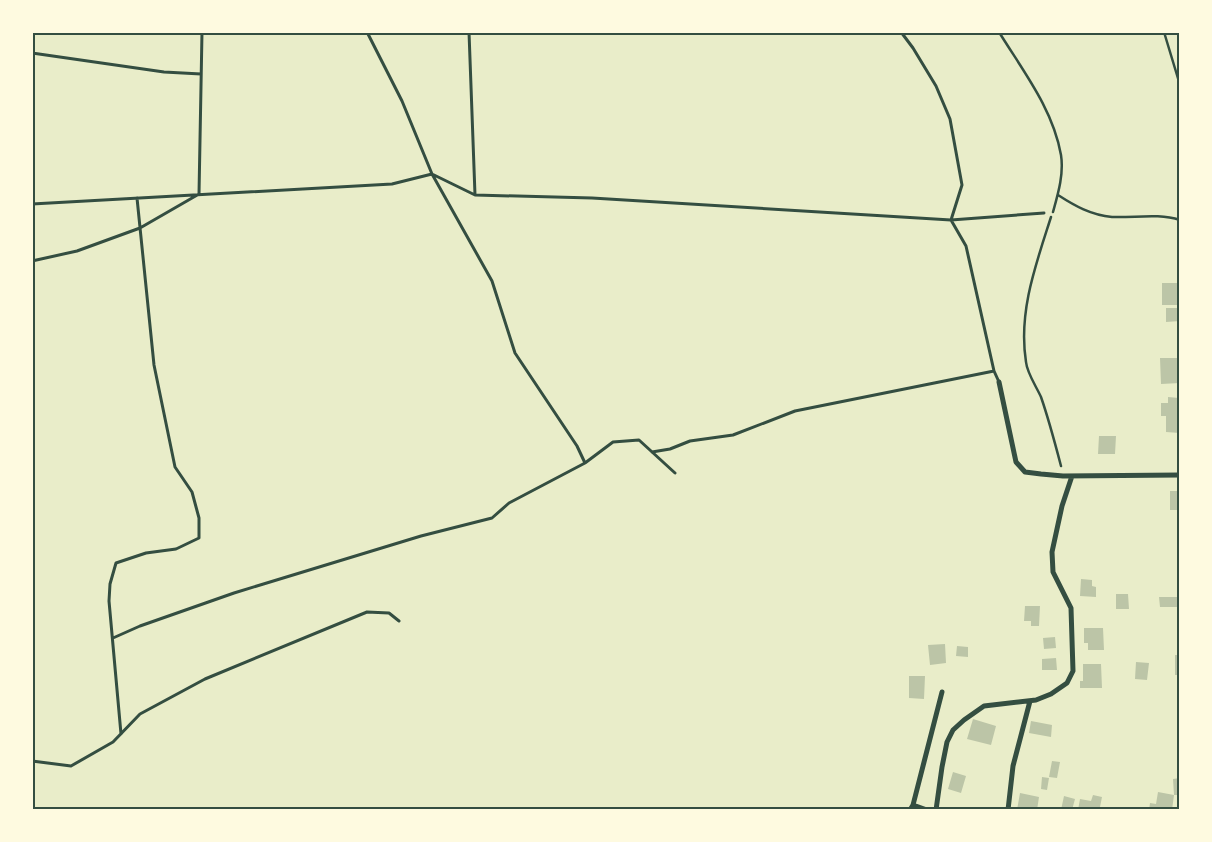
<svg xmlns="http://www.w3.org/2000/svg" width="1212" height="842" viewBox="0 0 1212 842" font-family="'Playfair Display',serif">
<rect width="100%" height="100%" fill="#e9edc9"/>
<path fill="#bcc5a7" d="M 1162,283 L 1180,283 L 1180,305 L 1162,305 Z
M 1166,308 L 1180,308 L 1180,321 L 1166,322 Z
M 1160,358 L 1180,358 L 1180,383 L 1161,384 Z
M 1168,397 L 1179,398 L 1180,433 L 1166,432 L 1166,416 L 1161,416 L 1161,403 L 1168,403 Z
M 1099,436 L 1116,436 L 1115,454 L 1098,454 Z
M 1170,491 L 1180,491 L 1180,519 L 1178,519 L 1178,510 L 1170,510 Z
M 1081,579 L 1092,580 L 1092,586 L 1096,587 L 1096,597 L 1080,596 Z
M 1116,594 L 1128,594 L 1129,609 L 1116,609 Z
M 1159,597 L 1179,597 L 1179,607 L 1160,607 Z
M 1025,606 L 1040,606 L 1039,626 L 1031,626 L 1031,621 L 1024,621 Z
M 1084,628 L 1103,628 L 1104,650 L 1088,650 L 1088,643 L 1084,643 Z
M 1055,637 L 1056,648 L 1044,649 L 1043,638 Z
M 945,644 L 946,663 L 930,665 L 928,645 Z
M 957,646 L 968,647 L 968,657 L 956,656 Z
M 1175,655 L 1180,655 L 1180,675 L 1175,675 Z
M 1056,658 L 1057,670 L 1042,670 L 1042,659 Z
M 1136,662 L 1149,663 L 1147,680 L 1135,679 Z
M 1083,664 L 1101,664 L 1102,688 L 1080,688 L 1080,681 L 1083,681 Z
M 909,676 L 925,676 L 924,699 L 909,698 Z
M 973,719 L 996,726 L 991,745 L 967,739 Z
M 1031,721 L 1052,725 L 1051,737 L 1029,733 Z
M 1052,761 L 1060,762 L 1057,778 L 1049,777 Z
M 953,772 L 966,776 L 961,793 L 948,789 Z
M 1042,777 L 1049,778 L 1047,790 L 1041,789 Z
M 1180,778 L 1180,795 L 1174,795 L 1172,810 L 1149,810 L 1150,803 L 1156,804 L 1158,792 L 1174,795 L 1173,779 Z
M 1020,793 L 1039,797 L 1037,810 L 1017,810 Z
M 1093,795 L 1102,797 L 1100,807 L 1105,808 L 1105,810 L 1078,810 L 1080,799 L 1091,801 Z
M 1064,796 L 1075,799 L 1072,810 L 1061,810 Z"/>
<g fill="none" stroke-linecap="round" stroke-linejoin="round">
<path stroke="#344e41" stroke-width="2.5" d="M 999,32 C 1023,71 1053,109 1061,155 C 1064,174 1058,194 1053,212
M 1164,32 L 1180,85
M 1058,195 C 1075,206 1091,215 1112,217 C 1135,218 1158,213 1180,220
M 1051,217 C 1036,264 1018,312 1026,362 C 1027,373 1036,386 1041,397 C 1049,420 1055,443 1061,466"/>
<path stroke="#344e41" stroke-width="3" d="M 367,32 L 402,101 L 432,174 L 492,281 L 515,353 L 577,446 L 585,463 L 613,442 L 639,440 L 675,473
M 469,32 L 475,195
M 901,32 L 913,48 L 936,86 L 950,119 L 962,185 L 951,220 L 966,246 L 994,371 L 999,382
M 32,53 L 164,72 L 201,74
M 32,204 L 392,184 L 432,174 L 475,195 L 592,198 L 951,220 L 1044,213
M 32,261 L 77,251 L 140,228 L 199,194 L 202,32
M 652,452 L 670,449 L 690,441 L 733,435 L 795,411 L 994,371
M 113,638 L 140,626 L 234,593 L 421,536 L 492,518 L 509,503 L 585,463
M 121,734 L 109,601 L 110,584 L 116,563 L 146,553 L 176,549 L 199,538 L 199,518 L 192,492 L 175,467 L 154,365 L 137,198
M 32,761 L 71,766 L 113,742 L 140,714 L 205,679 L 367,612 L 389,613 L 399,621"/>
<path stroke="#344e41" stroke-width="5" d="M 999,382 L 1016,462 L 1025,472 L 1041,474 L 1063,476 L 1180,475
M 913,805 L 927,810
M 910,810 L 913,805 L 942,692
M 936,810 L 942,767 L 947,742 L 953,730 L 964,720 L 984,706 L 1036,700 L 1051,694 L 1067,683 L 1073,671 L 1071,608 L 1053,572 L 1052,552 L 1062,506 L 1072,476
M 1008,810 L 1013,766 L 1030,701"/>
</g>
<rect width="1212" height="842" fill="none" stroke="#fefae0" stroke-width="68"/>
<rect x="34" y="34" width="1144" height="774" fill="none" stroke="#344e41" stroke-width="2"/>
</svg>
